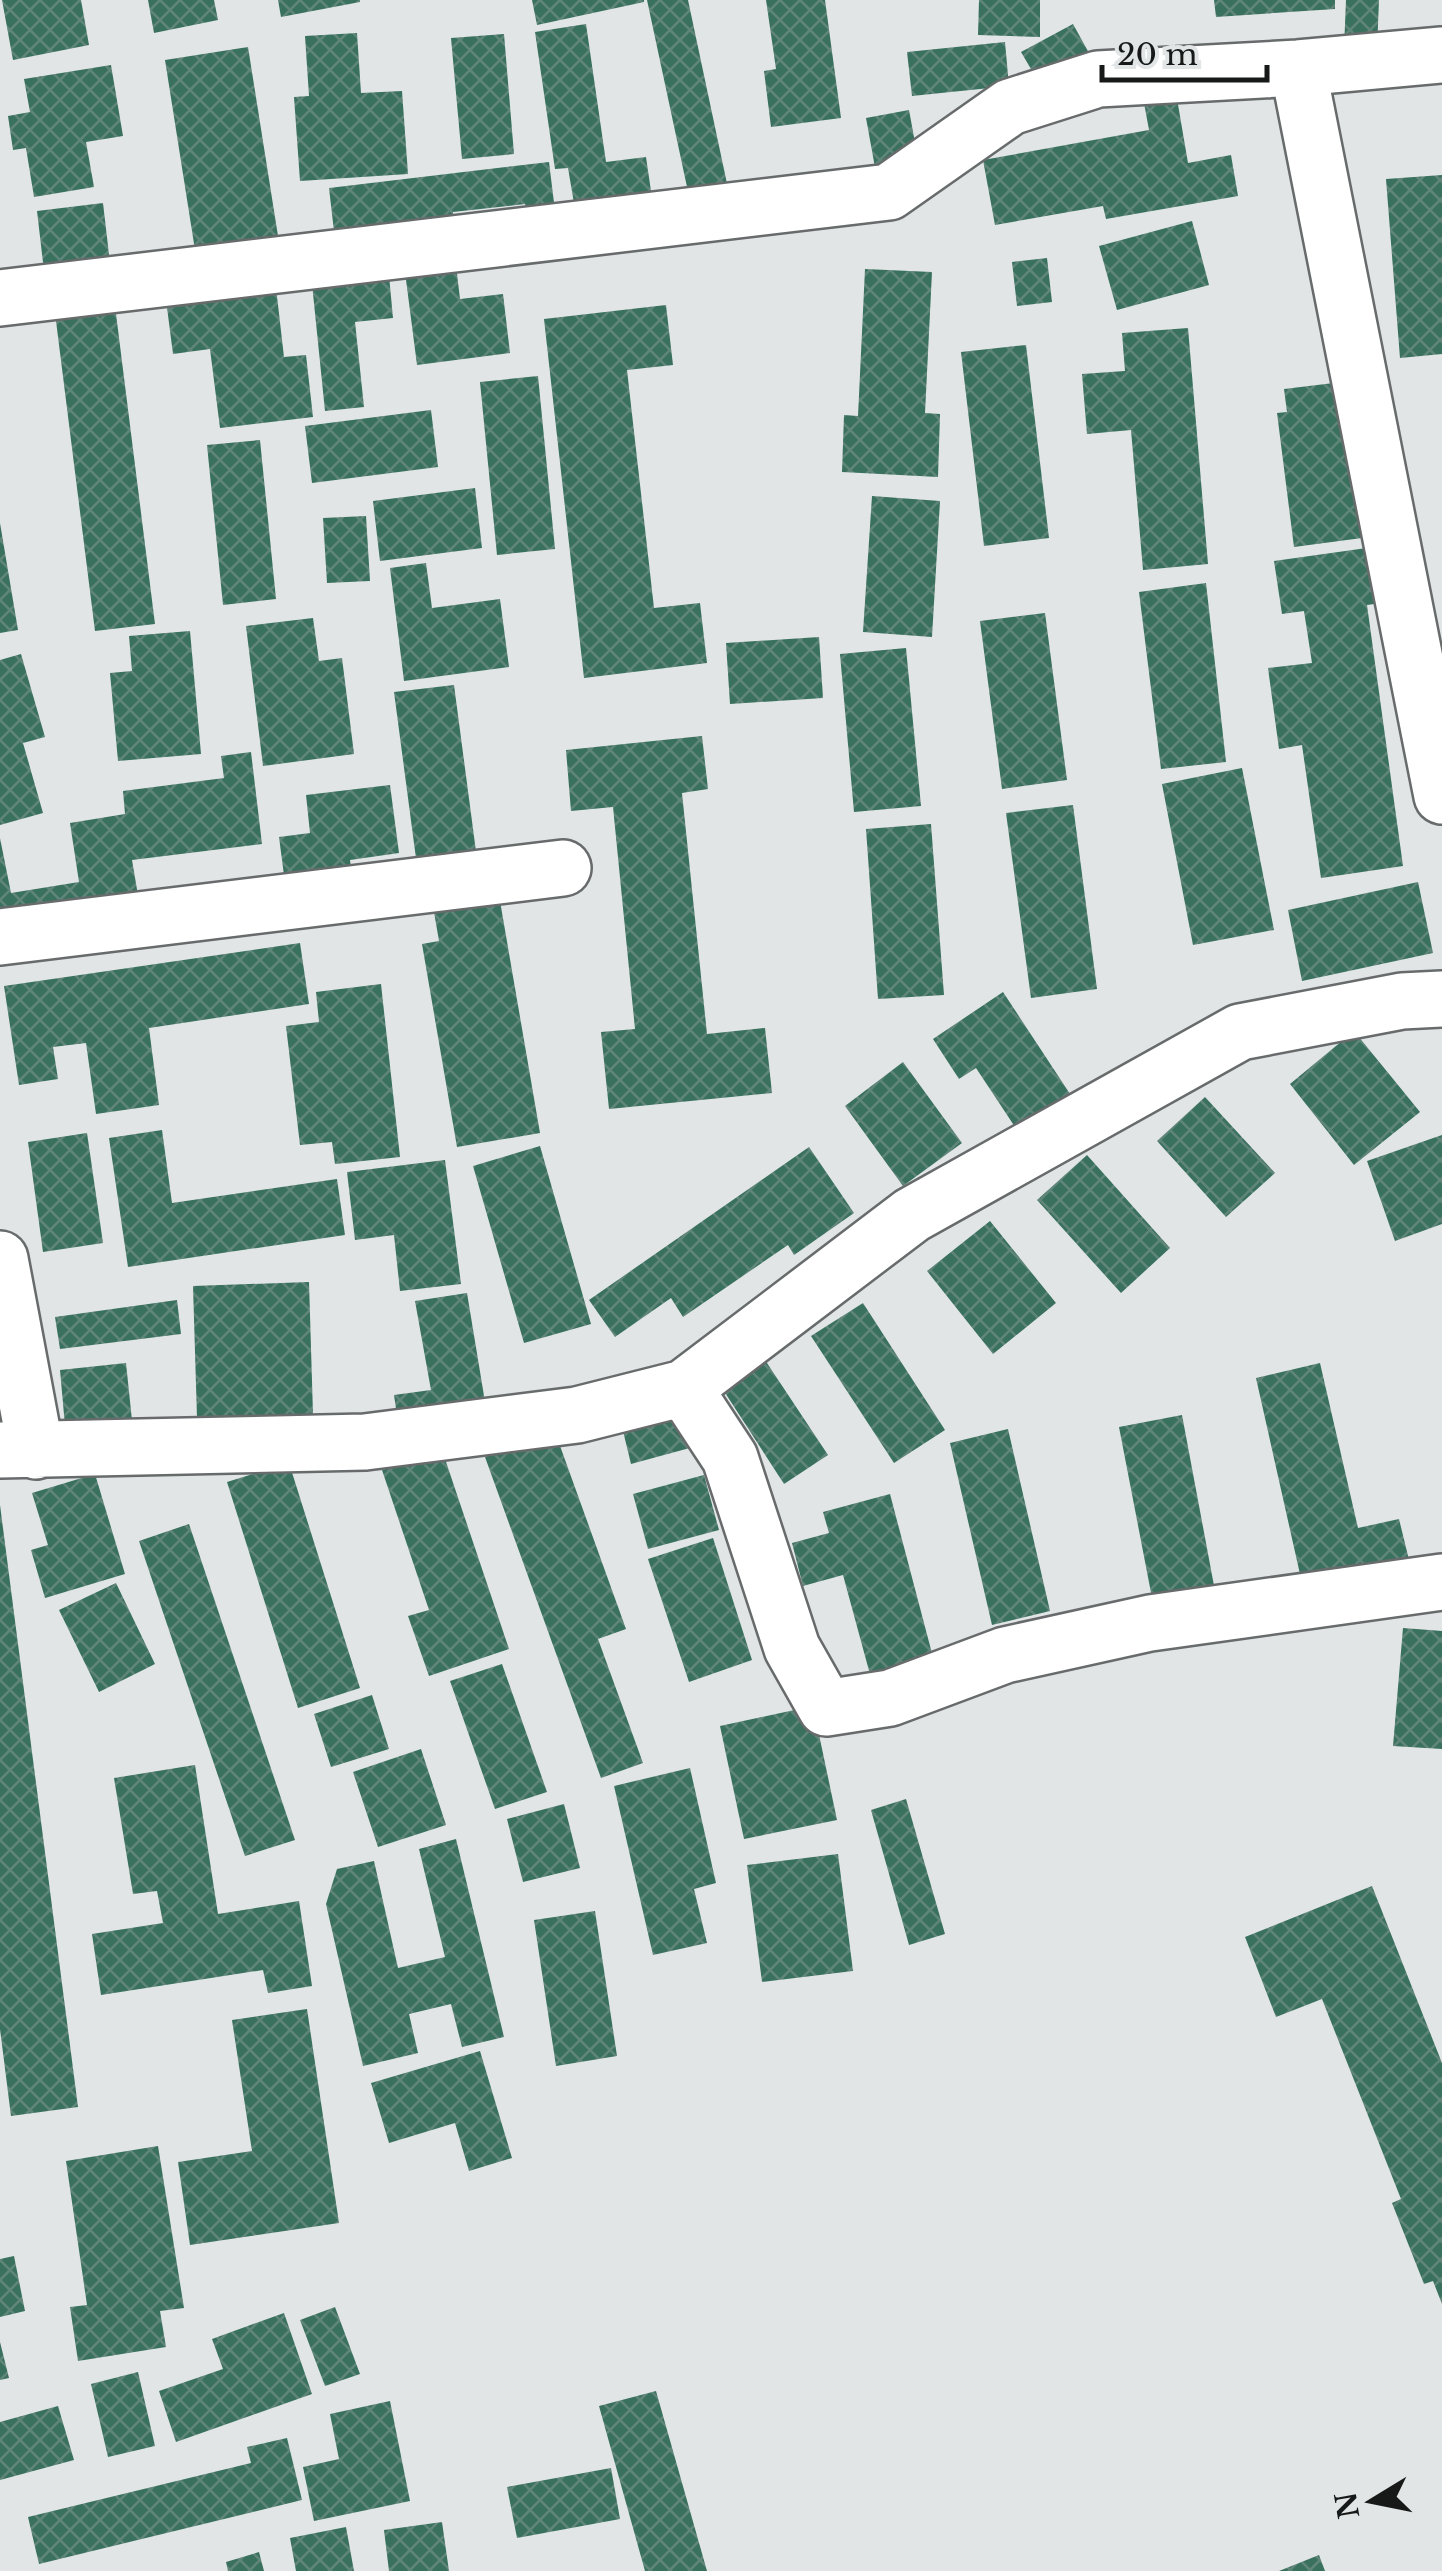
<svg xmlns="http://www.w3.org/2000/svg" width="1442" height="2571" viewBox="0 0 1442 2571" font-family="'Libre Baskerville',serif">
<defs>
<pattern id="building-cross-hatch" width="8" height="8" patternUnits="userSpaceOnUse" patternTransform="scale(2.5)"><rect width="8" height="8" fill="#3a705e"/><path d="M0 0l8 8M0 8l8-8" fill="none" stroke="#60867a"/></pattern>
</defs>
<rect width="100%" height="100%" fill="#e1e5e5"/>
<path fill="url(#building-cross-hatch)" d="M 2,0 L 81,0 L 89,45 L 13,60 Z
M 148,0 L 214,0 L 218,20 L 154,33 Z
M 278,0 L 360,0 L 360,2 L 281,17 Z
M 532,0 L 644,0 L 644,2 L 537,25 Z
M 647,0 L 688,0 L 729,193 L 690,201 Z
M 766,0 L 825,0 L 841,118 L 771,127 L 764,71 L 776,69 Z
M 979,0 L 1040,0 L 1040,37 L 978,35 Z
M 1214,0 L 1335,0 L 1335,9 L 1216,17 Z
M 1346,0 L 1379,0 L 1377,50 L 1344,49 Z
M 586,24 L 606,162 L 646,157 L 652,198 L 575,209 L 568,168 L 555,169 L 535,32 Z
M 1073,24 L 1089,53 L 1038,81 L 1021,52 Z
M 357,33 L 361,93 L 402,91 L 408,174 L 300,181 L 294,97 L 309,96 L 305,36 Z
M 504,34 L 514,154 L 462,159 L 451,38 Z
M 1005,42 L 1009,86 L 912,96 L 907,52 Z
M 248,47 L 278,236 L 195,250 L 165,60 Z
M 111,65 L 123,136 L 86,142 L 94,187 L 34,197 L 26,148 L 13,150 L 8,116 L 30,112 L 24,79 Z
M 1175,87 L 1188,163 L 1231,155 L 1238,196 L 1106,219 L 1103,206 L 995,225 L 983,160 L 1149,130 L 1142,92 Z
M 909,110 L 919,164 L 876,173 L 866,118 Z
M 549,162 L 556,219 L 527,223 L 525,204 L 453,212 L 454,225 L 335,240 L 329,188 Z
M 1442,175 L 1442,354 L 1400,358 L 1386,179 Z
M 103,203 L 110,263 L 44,271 L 37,211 Z
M 1192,221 L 1209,285 L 1117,310 L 1099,246 Z
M 1047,258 L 1052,302 L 1017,306 L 1012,262 Z
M 388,265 L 393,318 L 355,322 L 364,407 L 325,411 L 311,274 Z
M 456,265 L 460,299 L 503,294 L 510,353 L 417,365 L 405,272 Z
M 865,269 L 932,272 L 925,413 L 940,414 L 938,477 L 842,472 L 844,415 L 858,416 Z
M 275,279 L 284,357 L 306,355 L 313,417 L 220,428 L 210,349 L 173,354 L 165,292 Z
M 114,298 L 155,624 L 95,631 L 54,305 Z
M 666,305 L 673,365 L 627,370 L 654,608 L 700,603 L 707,663 L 584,678 L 544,319 Z
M 1188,328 L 1208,564 L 1143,570 L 1131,430 L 1087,434 L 1082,374 L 1125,371 L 1122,333 Z
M 1026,345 L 1049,538 L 984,546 L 961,352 Z
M 538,376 L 555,549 L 497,555 L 480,382 Z
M 1342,382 L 1362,538 L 1294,547 L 1277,413 L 1287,412 L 1284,389 Z
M 431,410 L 438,467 L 312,483 L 305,426 Z
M 260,440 L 276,599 L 223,605 L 207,445 Z
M 475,488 L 482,548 L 380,561 L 373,501 Z
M 872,496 L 940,501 L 932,637 L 863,632 Z
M 366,516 L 370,581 L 327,583 L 323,518 Z
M 0,523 L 18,630 L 0,633 Z
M 1381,546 L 1389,602 L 1367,605 L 1403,866 L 1321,878 L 1302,745 L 1279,749 L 1268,668 L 1312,663 L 1304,611 L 1282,614 L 1274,561 Z
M 426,563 L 432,608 L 500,599 L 509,667 L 404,681 L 390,568 Z
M 1206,583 L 1226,762 L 1161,769 L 1139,592 Z
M 1045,613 L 1067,780 L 1002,789 L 980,621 Z
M 313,618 L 319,661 L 342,658 L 354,754 L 263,766 L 246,626 Z
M 190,631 L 201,754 L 118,761 L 110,673 L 132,671 L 129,636 Z
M 819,637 L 823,698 L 730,704 L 726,643 Z
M 906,648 L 921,806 L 854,812 L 840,654 Z
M 21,654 L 45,737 L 23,743 L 43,813 L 0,825 L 0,660 Z
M 454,685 L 477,859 L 417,866 L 394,692 Z
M 702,736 L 708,789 L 682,793 L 707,1034 L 765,1028 L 772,1093 L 609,1109 L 601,1032 L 635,1029 L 613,807 L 571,811 L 566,750 Z
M 251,752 L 262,844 L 132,860 L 140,907 L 0,930 L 0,838 L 11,893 L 79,882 L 70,823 L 125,814 L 123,791 L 224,778 L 221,756 Z
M 1242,768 L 1274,930 L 1193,945 L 1162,784 Z
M 390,785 L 399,853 L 350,860 L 352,874 L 285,883 L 279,837 L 310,833 L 306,795 Z
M 1073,805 L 1097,989 L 1031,998 L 1006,813 Z
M 931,824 L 944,995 L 878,999 L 866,829 Z
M 1418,882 L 1433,953 L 1302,981 L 1288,910 Z
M 500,901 L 540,1133 L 457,1147 L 422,944 L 439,941 L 434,912 Z
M 300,943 L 309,1004 L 149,1028 L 159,1105 L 96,1114 L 86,1043 L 53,1047 L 58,1079 L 19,1085 L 4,986 Z
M 381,984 L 400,1157 L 335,1164 L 332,1142 L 300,1145 L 286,1026 L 319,1022 L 316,992 Z
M 1003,992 L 1074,1100 L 1021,1136 L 976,1068 L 959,1079 L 933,1039 Z
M 1354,1031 L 1420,1112 L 1354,1165 L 1290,1084 Z
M 903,1062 L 962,1143 L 903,1186 L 845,1106 Z
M 1205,1097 L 1275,1173 L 1226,1217 L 1157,1141 Z
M 162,1130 L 172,1203 L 337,1179 L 345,1235 L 128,1267 L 109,1138 Z
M 87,1133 L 103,1243 L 43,1252 L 28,1142 Z
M 1442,1135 L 1442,1224 L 1395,1241 L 1367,1161 Z
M 540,1146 L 591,1324 L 524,1343 L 473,1166 Z
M 809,1147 L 854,1213 L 794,1255 L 788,1245 L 683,1317 L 671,1298 L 615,1337 L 589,1300 Z
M 1087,1155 L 1170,1248 L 1121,1293 L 1037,1200 Z
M 445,1160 L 461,1284 L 400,1291 L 394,1235 L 355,1240 L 347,1172 Z
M 990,1221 L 1056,1303 L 993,1354 L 927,1271 Z
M 309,1282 L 313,1414 L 197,1418 L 193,1286 Z
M 467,1293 L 487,1414 L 399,1429 L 394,1395 L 431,1390 L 415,1301 Z
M 177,1300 L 181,1334 L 60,1349 L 55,1317 Z
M 863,1303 L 945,1430 L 894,1463 L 811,1336 Z
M 763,1357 L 828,1455 L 784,1484 L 720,1385 Z
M 126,1363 L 133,1430 L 66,1437 L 60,1370 Z
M 1320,1363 L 1358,1528 L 1399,1519 L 1411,1568 L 1304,1592 L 1256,1378 Z
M 689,1413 L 697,1446 L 631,1464 L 623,1431 Z
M 1182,1415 L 1215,1591 L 1153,1603 L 1119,1427 Z
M 1008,1429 L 1050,1611 L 992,1625 L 950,1443 Z
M 555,1432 L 626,1629 L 598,1639 L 643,1763 L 601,1778 L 485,1457 Z
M 442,1450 L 509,1649 L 429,1676 L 408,1616 L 429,1610 L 382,1470 Z
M 289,1463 L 360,1688 L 298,1708 L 227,1482 Z
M 95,1474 L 125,1574 L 45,1598 L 31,1550 L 48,1545 L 32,1493 Z
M 704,1475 L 719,1530 L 648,1549 L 633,1494 Z
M 890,1494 L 934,1661 L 871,1678 L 843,1575 L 803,1586 L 792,1543 L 829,1533 L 823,1512 Z
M 0,1505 L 78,2107 L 11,2116 L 0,2029 Z
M 189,1524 L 295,1840 L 245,1856 L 139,1541 Z
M 713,1538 L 752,1660 L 689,1682 L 648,1559 Z
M 116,1583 L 155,1664 L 99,1692 L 59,1610 Z
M 1403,1628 L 1442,1631 L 1442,1749 L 1393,1746 Z
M 502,1664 L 547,1792 L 495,1809 L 450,1681 Z
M 372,1695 L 389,1749 L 331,1767 L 314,1714 Z
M 813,1706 L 837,1820 L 744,1839 L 720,1726 Z
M 421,1749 L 446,1825 L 378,1847 L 353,1772 Z
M 195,1765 L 218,1914 L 299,1901 L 312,1986 L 268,1993 L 263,1970 L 101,1995 L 92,1934 L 163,1923 L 157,1891 L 133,1894 L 114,1778 Z
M 690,1768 L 716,1883 L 694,1889 L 707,1943 L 653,1955 L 614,1786 Z
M 906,1799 L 945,1934 L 909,1945 L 871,1810 Z
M 564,1804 L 580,1868 L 523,1882 L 507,1819 Z
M 456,1839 L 504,2037 L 462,2047 L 451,2004 L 409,2014 L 418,2053 L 363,2066 L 326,1904 L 337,1869 L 374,1861 L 398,1968 L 445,1957 L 419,1849 Z
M 838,1854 L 853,1971 L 762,1982 L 747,1865 Z
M 1372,1886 L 1442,2063 L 1442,2304 L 1433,2281 L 1424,2284 L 1392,2203 L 1401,2199 L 1322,1999 L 1276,2017 L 1245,1937 Z
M 595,1911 L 617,2056 L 556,2066 L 534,1920 Z
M 307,2009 L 339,2223 L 190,2245 L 178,2162 L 252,2151 L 232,2020 Z
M 480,2051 L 512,2158 L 469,2171 L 455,2123 L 389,2143 L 371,2083 Z
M 158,2146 L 184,2308 L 160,2311 L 166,2347 L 78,2361 L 70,2307 L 87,2305 L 66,2161 Z
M 14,2256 L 25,2311 L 0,2317 L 0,2259 Z
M 335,2307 L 360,2374 L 325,2386 L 300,2320 Z
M 284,2313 L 312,2394 L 176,2442 L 159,2391 L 223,2369 L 212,2339 Z
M 0,2342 L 9,2378 L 0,2380 Z
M 138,2372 L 155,2446 L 108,2457 L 91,2384 Z
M 656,2391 L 707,2571 L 645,2571 L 599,2406 Z
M 390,2401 L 410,2501 L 314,2521 L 303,2467 L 339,2459 L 330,2414 Z
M 58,2406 L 74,2460 L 0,2480 L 0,2422 Z
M 287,2438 L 302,2500 L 39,2564 L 28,2517 L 251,2463 L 247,2447 Z
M 611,2468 L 620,2519 L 517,2538 L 507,2487 Z
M 442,2522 L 449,2571 L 389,2571 L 384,2530 Z
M 346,2527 L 354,2571 L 296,2571 L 290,2538 Z
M 259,2552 L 264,2571 L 228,2571 L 226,2562 Z
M 1319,2555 L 1325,2571 L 1279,2571 Z"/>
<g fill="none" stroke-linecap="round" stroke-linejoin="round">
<defs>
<path id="minor" d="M 1298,68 L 1442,796
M 0,298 L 889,192 L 1010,107 L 1098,79 L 1298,68 L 1442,55
M 0,937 L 563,868
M 0,1259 L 36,1451
M 684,1388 L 730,1458 L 792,1648 L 826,1708 L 890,1698 L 1005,1655 L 1150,1623 L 1442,1582
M 0,1450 L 365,1442 L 577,1415 L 684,1388 L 912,1215 L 1240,1032 L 1402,1001 L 1442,999"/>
</defs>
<use href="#minor" stroke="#676b6b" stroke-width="60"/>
<use href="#minor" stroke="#fff" stroke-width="55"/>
</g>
<g transform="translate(1372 2501) rotate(260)" stroke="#e1e5e5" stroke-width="8" paint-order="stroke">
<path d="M0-8L18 38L0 25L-18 38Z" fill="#171818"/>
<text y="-15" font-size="28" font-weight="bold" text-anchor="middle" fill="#171818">N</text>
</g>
<path d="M1102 65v15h165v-15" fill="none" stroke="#171818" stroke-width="5"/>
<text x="1117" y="65" font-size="30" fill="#171818" stroke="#e1e5e5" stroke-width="8" paint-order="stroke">20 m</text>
</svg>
